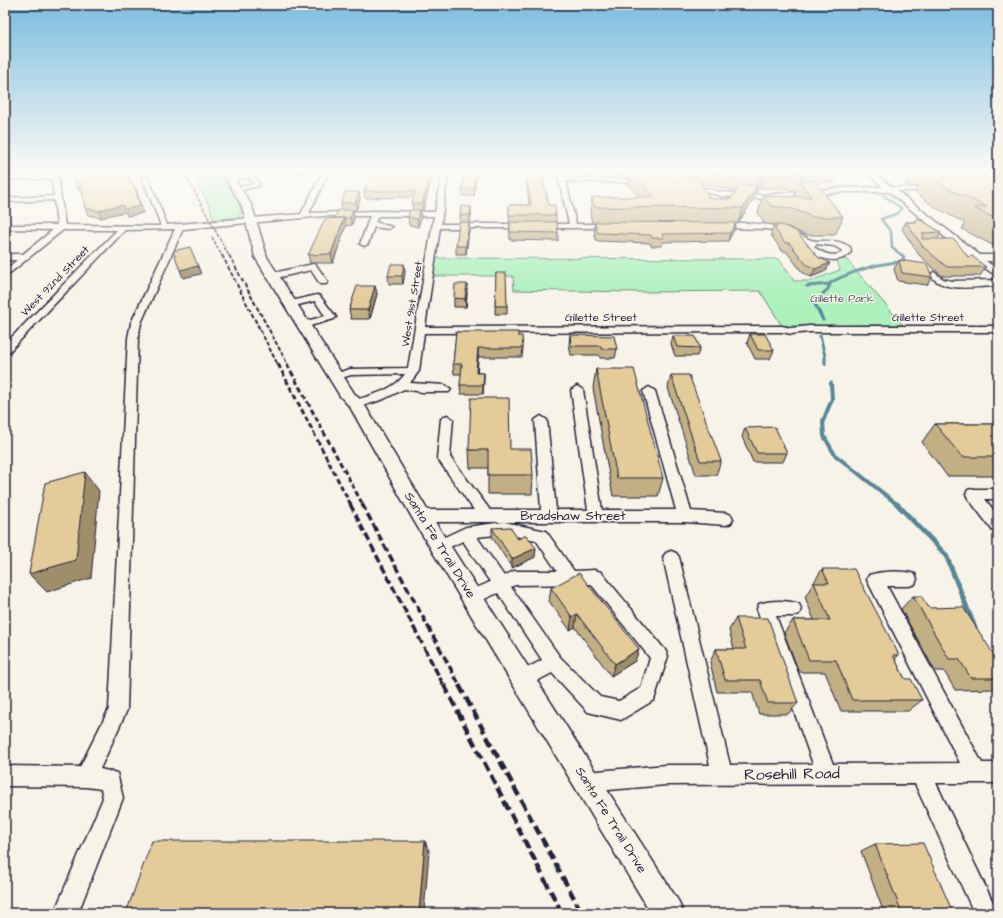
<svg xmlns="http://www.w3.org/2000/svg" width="1003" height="918" viewBox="0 0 1003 918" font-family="'Architects Daughter',sans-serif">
<rect width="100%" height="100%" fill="#f7f3e8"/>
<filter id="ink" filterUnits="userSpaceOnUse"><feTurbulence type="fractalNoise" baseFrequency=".025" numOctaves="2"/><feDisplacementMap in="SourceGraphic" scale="8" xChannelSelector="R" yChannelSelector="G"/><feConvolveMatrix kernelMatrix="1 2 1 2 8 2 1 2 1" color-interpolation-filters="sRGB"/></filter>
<g filter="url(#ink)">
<path fill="#acf1bc" stroke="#678a7c" d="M 191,172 L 219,172 C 225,181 243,204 241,214 L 238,217 L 213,220 L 210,207 Z
M 437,258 L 779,259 L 794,281 L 810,281 L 840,270 L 837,260 L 846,259 L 903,325 L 782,326 L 760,291 L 637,292 L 514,290 L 513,276 L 434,276 Z"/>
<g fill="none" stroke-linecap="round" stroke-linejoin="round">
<path stroke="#568796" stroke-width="2.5" d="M 883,195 L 901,208 L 898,213 L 881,219 L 891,232 L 892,248 L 903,256"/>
<path stroke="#568796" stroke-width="3" d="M 807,286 L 830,284
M 823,320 L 814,302 L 828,289 L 831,282 C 854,271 876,263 901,262 L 904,257 L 902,255
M 820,336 L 825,356 L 825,364"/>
<path stroke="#568796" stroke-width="4" d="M 831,383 L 832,399 L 823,421 L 824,436 L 835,455 L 898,505"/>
<path stroke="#568796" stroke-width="5" d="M 897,504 L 946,555 L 975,628"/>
<defs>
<path id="minor" d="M 51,172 L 57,172 L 65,225 L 160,226 L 160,223 L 140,172 L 146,172 L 167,225 L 301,214 L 323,172 L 329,172 L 309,213 L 375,211 L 435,212 L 442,172 L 448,172 L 441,224 L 569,224 L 557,172 L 563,172 L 565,177 L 648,180 L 650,181 L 650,183 L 566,181 L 576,224 L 615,224 L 616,226 L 612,228 L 440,228 L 425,327 L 782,326 L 791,328 L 809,326 L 998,326 L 998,332 L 809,332 L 791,334 L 782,332 L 424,333 L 419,371 L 410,383 L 445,385 L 451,389 L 449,392 L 422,392 L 404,389 L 384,399 L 356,408 L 352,407 L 350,404 L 352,401 C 371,395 393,391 405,374 L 351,375 L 335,380 L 329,377 L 331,375 L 350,369 L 408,368 L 434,216 L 378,216 L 375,222 L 392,227 L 388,229 L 374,227 L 368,244 L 364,246 L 360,244 L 370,216 L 325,216 L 183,229 L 141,323 L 138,338 L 127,710 L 100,769 L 117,773 L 123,798 L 78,913 L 54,913 L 103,798 L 101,789 L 86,787 L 5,786 L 5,766 L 80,767 L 109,709 L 128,338 L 131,323 L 175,229 L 125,230 L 9,352 L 5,353 L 5,344 L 117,230 L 63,230 L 5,277 L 5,270 L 17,260 L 5,260 L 5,254 L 23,254 L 53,230 L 5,229 L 5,225 L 57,225 L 54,200 L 5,202 L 5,198 L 54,196 L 52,179 L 5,179 L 5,175 L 51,175 Z
M 865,172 L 872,172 L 892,187 L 936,188 L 937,189 L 934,191 L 897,191 L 980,255 L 998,255 L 998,261 L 986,261 L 998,270 L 998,277 L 973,260 L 889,192 L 843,192 L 762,199 L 721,196 L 686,187 L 689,185 L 721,192 L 762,195 L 843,188 L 883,187 Z
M 251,173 L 253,174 L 260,185 L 259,186 L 237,191 L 234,189 L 235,188 L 253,184 L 249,177 L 230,181 L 227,179 Z
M 715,224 C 730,221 772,224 786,228 C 795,231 803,237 811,240 C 825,243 834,237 850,247 L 851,252 C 839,266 820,259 807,250 L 808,244 L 782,232 L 766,229 L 718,228 L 714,226 ZM 816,244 L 834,246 L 843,251 C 834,259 823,253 814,247 Z
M 313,264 L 316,265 L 328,282 L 326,284 L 320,284 L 311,270 L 272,279 L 268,276 L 269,274 Z
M 934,272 L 943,279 L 952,281 L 998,280 L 998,286 C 977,286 944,294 930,275 Z
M 317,295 L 320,296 L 336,317 L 334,319 L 303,328 L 299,327 L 298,325 L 299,323 L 325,316 L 315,301 L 290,307 L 285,304 L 287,302 Z
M 577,386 L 583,390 L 602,510 L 676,510 L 643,391 L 649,387 L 655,391 L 691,511 L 726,513 L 731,515 L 733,519 L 731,523 L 726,525 L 685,522 L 421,522 L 416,520 L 414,516 L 416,512 L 421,510 L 474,510 L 437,458 L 441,419 L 447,415 L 453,419 L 450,457 L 490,510 L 541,510 L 535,420 L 541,416 L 547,420 L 556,510 L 588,510 L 571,390 Z
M 973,489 L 998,489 L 998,499 L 985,499 L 998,516 L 998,533 L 993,531 L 968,498 L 966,494 L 968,490 Z
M 504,522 L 546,531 L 574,571 L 595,570 L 601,572 L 665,650 L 668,656 L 654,700 L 621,720 L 588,712 L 552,673 L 522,689 L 516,686 L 513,680 L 516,674 L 542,660 L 498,593 L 471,605 L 465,603 L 463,598 L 465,593 L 490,582 L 463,541 L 439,552 L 434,550 L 432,546 L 434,542 L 466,527 ZM 504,534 L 536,540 L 557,571 L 514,571 L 504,576 L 477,537 ZM 591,584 L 650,658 L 641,688 L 619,701 L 600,697 L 560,657 L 511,587 L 515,585 Z
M 671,551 L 676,553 L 679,557 L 730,765 L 813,764 L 757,609 L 759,604 C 770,600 788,600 799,604 L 801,609 L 799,614 L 793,616 L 776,616 L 833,764 L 960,763 L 867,580 L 869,575 C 881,571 903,570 915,574 L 917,579 L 915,584 L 909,586 L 887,586 L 982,763 L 998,763 L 998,783 L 936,783 L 998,913 L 974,913 L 915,784 L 666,785 L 586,792 L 579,789 L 576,782 L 579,775 L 586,772 L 666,765 L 710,765 L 663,557 L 666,553 Z"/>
<path id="major" d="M 222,172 L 230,172 L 252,206 L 267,257 L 354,393 L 364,404 L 428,511 L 679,902 L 683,913 L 651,913 L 414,521 L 350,407 L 340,396 L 255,257 L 242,206 Z"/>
</defs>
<use href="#minor" stroke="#22223b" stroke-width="3"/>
<use href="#major" stroke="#22223b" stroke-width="3"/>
<use href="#minor" fill="#f7f3e8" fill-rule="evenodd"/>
<use href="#major" fill="#f7f3e8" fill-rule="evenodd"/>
<path stroke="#22223b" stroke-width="1.5" stroke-dasharray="3.5 1.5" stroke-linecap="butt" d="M 184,172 L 229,256
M 212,237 L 222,256"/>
<path stroke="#22223b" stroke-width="2" stroke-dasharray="4.5 2" stroke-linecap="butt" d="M 222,255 L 278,365
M 229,255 L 288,365"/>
<path stroke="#22223b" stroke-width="3" stroke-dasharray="5.5 3" stroke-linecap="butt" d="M 278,364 L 351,505
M 287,364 L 363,505"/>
<path stroke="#22223b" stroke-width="3.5" stroke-dasharray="8 3.5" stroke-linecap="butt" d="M 350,504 L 444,686
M 362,504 L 460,686"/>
<path stroke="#22223b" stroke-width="4.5" stroke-dasharray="10 4.5" stroke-linecap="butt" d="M 444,685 L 562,913
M 459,685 L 582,913"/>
</g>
<path fill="#c3af84" stroke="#22223b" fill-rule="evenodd" d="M 74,172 L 126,172 L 128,177 L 137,191 L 143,213 L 127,216 L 126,212 L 110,215 L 102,218 L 88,215 L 85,208 L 82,190 L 78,189 L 75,183 Z
M 246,172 L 308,172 L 307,173 L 247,173 Z
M 373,172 L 430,172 L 429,175 L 431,175 L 431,181 L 423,210 L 420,210 L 421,218 L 418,227 L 409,225 L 408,217 L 413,210 L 412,204 L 414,197 L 365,198 L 364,191 Z
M 476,172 L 476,177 L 474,196 L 463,196 L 462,189 Z
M 525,172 L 542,172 L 543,181 L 549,205 L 556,215 L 556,222 L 558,233 L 558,241 L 510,240 L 509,205 L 529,205 Z
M 579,172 L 634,172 L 672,181 L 693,177 L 694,172 L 839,172 L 835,182 L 816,183 L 843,217 L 835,235 L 806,235 L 786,226 L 826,271 L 811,277 L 802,272 L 786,251 L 782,251 L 771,235 L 772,232 L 771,232 L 774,225 L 765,224 L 758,213 L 763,196 L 794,197 L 796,190 L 789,191 L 787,188 L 760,188 L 755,193 L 753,200 L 738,223 L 736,223 L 734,230 L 728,241 L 663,242 L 662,246 L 651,246 L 650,243 L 599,241 L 596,240 L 594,230 L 595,223 L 592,223 L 590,213 L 592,198 L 639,197 L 629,186 L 631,173 L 617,176 L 616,173 L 580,174 ZM 701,183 L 736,191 L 731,199 L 712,199 L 708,197 Z
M 911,172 L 998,172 L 998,248 L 962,229 L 965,223 L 936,208 L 915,192 L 919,185 L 905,185 Z
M 359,192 L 360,200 L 356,210 L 353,210 L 354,218 L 352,225 L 345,226 L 333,263 L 310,263 L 308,255 L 335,218 L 342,210 L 341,203 Z
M 471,207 L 471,215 L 470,222 L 469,222 L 469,230 L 466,254 L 456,254 L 456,246 L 460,222 L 460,215 Z
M 917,218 L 941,232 L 938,239 L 968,257 L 986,267 L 980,276 L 942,276 L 919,255 L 902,229 L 906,222 L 915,222 Z
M 899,260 L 932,277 L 927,285 L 898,281 L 894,269 Z
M 404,264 L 405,272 L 403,284 L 389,284 L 388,276 Z
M 496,273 L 507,306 L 507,314 L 495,314 Z
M 375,286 L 377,294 L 370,319 L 351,319 L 349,310 Z
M 467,293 L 466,307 L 454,307 L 454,298 Z
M 456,332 L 518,336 L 523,348 L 522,357 L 478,357 L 477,373 L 484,373 L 483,394 L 461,394 L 460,385 L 462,374 L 454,374 L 453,364 Z
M 750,334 L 774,350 L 770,359 L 755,359 L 747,343 Z
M 570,335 L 617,349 L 615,358 L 600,358 L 599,355 L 571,355 L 569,344 Z
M 673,336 L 700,348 L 697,356 L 675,356 L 671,344 Z
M 596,369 L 663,478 L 658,496 L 613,496 L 593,388 Z
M 671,375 L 721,461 L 716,475 L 696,475 L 668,388 Z
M 935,424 L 998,424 L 998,476 L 947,476 L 922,442 Z
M 745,428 L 787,453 L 783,462 L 753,462 L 742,437 Z
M 510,449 L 533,475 L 532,494 L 488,494 L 488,468 L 470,468 L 469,450 Z
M 492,528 L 518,539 L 535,557 L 512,568 L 492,537 Z
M 822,569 L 899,655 L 895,659 L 905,679 L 922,700 L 908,711 L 841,711 L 825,672 L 799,672 L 784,633 L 793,620 L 814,620 L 805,597 Z
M 551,588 L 639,649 L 635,661 L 611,676 L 575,627 L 570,630 L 549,601 Z
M 913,596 L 998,661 L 998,685 L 992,689 L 955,690 L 944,671 L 935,671 L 901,609 Z
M 736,618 L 798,703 L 788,714 L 759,714 L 752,692 L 717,692 L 710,662 L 716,649 L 734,649 L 729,630 Z
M 875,844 L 953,913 L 884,913 L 861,851 Z
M 998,846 L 998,853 L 995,847 Z"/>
<path fill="#9f8e6c" stroke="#22223b" d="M 476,172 L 476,177 L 474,196 L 474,189 Z
M 618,172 L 634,172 L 634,173 L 632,172 L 631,173 L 617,176 Z
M 431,175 L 431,181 L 423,210 L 422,204 Z
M 764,175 L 760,188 L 755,193 L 759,180 Z
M 134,185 L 137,191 L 143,213 L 127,216 L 126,212 L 110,215 L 102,218 L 99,211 L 107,208 L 123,205 Z
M 757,186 L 753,200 L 738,223 L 743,208 Z
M 359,192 L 360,200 L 356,210 L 355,203 Z
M 471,207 L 471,215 L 470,222 L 470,215 Z
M 353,210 L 354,218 L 352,225 L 350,218 Z
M 420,210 L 421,218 L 418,227 L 417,219 Z
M 344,218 L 346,226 L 333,263 L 331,254 Z
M 469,222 L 469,230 L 466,254 L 466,246 Z
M 736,223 L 734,230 L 728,241 L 730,233 Z
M 830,263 L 826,271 L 811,277 L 815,269 Z
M 404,264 L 405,272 L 403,284 L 402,276 Z
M 198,266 L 201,274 L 183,278 L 180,270 Z
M 467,284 L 467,293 L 466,307 L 465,299 Z
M 375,286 L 377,294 L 370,319 L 368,310 Z
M 478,348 L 478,357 L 477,382 L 476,373 Z
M 484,373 L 484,382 L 483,394 L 483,385 Z
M 85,472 L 99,491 L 91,578 L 47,592 L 29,574 Z
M 536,548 L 535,557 L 512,568 L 512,559 Z
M 577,614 L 575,627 L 570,630 L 572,617 Z
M 639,649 L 635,661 L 611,676 L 615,664 Z
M 425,841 L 429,851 L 424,913 L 419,913 Z"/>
<path fill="#e3cb9a" stroke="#22223b" d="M 74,172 L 125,172 L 127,177 L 129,177 L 131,184 L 134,185 L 140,206 L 124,209 L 123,205 L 107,208 L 99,211 L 85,208 L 81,183 L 75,183 Z
M 373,172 L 428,172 L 428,175 L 431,175 L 422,204 L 412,204 L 415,191 L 364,191 Z
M 464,172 L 476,172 L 474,189 L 462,189 Z
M 526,172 L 542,172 L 543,181 L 549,205 L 555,205 L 556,215 L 509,215 L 509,205 L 531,205 Z
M 632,172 L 667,172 L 672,181 L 682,174 L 697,178 L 708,194 L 707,196 L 712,199 L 731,199 L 741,184 L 757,186 L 743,208 L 594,207 L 592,198 L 593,197 L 654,197 Z
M 711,172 L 794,172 L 805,177 L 793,178 L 791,175 L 764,175 L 759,180 L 744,179 Z
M 925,173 L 998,173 L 998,220 L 974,208 L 987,207 L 947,188 Z
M 814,180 L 843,217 L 813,217 L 793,209 L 771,206 L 763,196 L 811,197 L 799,181 Z
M 345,192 L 359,192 L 355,203 L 341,203 Z
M 461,206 L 471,207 L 470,215 L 460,215 Z
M 338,210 L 353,210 L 350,218 L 335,218 Z
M 410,210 L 420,210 L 417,219 L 408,217 Z
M 344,218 L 331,254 L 308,255 L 325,219 Z
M 917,218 L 941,232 L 923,233 L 922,239 L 952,239 L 956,241 L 968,257 L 972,256 L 986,267 L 947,267 L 923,247 L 906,222 L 916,222 Z
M 459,222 L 469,222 L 466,246 L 456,246 Z
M 510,222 L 557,222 L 558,233 L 510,232 Z
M 595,222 L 736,223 L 730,233 L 662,234 L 664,238 L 652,238 L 651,235 L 600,233 L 597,232 Z
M 774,224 L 784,226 L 796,231 L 818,257 L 830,263 L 815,269 L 806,264 L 789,243 L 785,243 L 774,228 L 777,228 Z
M 190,247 L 198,266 L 180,270 L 173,251 Z
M 899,260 L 927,264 L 932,277 L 902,273 Z
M 391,264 L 404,264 L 402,276 L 388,276 Z
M 496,273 L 506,273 L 507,306 L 495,306 Z
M 455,284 L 467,284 L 465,299 L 454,298 Z
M 357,286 L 375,286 L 368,310 L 349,310 Z
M 456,332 L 518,332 L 518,336 L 522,336 L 523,348 L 478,348 L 476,373 L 484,373 L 483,385 L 460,385 L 462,364 L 453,364 Z
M 750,334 L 765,334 L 774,350 L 758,350 Z
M 570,335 L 614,336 L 617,349 L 601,349 L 601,346 L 571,346 Z
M 673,336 L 695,336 L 700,348 L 677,347 Z
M 596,369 L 634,369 L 663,478 L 617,478 Z
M 671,375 L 689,375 L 721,461 L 700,461 Z
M 471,398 L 509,398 L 510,449 L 531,449 L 533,475 L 488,475 L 488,450 L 469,450 Z
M 935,424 L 998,424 L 998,457 L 962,457 Z
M 775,427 L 787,453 L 757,453 L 745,428 Z
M 85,472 L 76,560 L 29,574 L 45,483 Z
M 510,527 L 518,539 L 526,535 L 536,548 L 512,559 L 492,528 Z
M 822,569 L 854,569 L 899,655 L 893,655 L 905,679 L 911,679 L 922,700 L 852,700 L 836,660 L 809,660 L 793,620 L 830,620 L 814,583 L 829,583 Z
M 579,573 L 639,649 L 615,664 L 577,614 L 572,617 L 551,588 Z
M 913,596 L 921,596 L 929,608 L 963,607 L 998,661 L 998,678 L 971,678 L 959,659 L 949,659 Z
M 736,618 L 768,618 L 798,703 L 768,703 L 760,680 L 725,680 L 716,649 L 746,649 Z
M 152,841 L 425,841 L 419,913 L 126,913 Z
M 923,843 L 953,913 L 902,913 L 875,844 Z"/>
</g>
<linearGradient id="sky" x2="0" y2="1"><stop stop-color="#7bbde0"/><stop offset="0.57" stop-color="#fbfaf5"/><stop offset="1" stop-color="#fbfaf5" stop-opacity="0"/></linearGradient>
<rect width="1003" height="300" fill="url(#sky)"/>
<g text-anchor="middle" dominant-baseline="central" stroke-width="3" stroke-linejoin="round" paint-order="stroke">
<g font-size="11" fill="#22223b" stroke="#f7f3e8">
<text transform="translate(55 281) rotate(-46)">West 92nd Street</text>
<text transform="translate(412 304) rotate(-81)">West 91st Street</text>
<text x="601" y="317">Gillette Street</text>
<text x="928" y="317">Gillette Street</text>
</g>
<g font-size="11" fill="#44565b" stroke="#f7f3e8">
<text x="842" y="298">Gillette Park</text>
</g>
<g font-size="13" fill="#22223b" stroke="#f7f3e8">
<text x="573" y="516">Bradshaw Street</text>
<text transform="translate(440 545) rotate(58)">Santa Fe Trail Drive</text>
<text transform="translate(611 820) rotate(58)">Santa Fe Trail Drive</text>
</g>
<g font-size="16" fill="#22223b" stroke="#f7f3e8">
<text transform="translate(792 774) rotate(-1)">Rosehill Road</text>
</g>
</g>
<rect width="1003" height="918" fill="none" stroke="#f7f3e8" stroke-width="20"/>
<rect x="10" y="10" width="983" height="898" fill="none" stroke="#22223b" stroke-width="1.5" filter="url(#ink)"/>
</svg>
